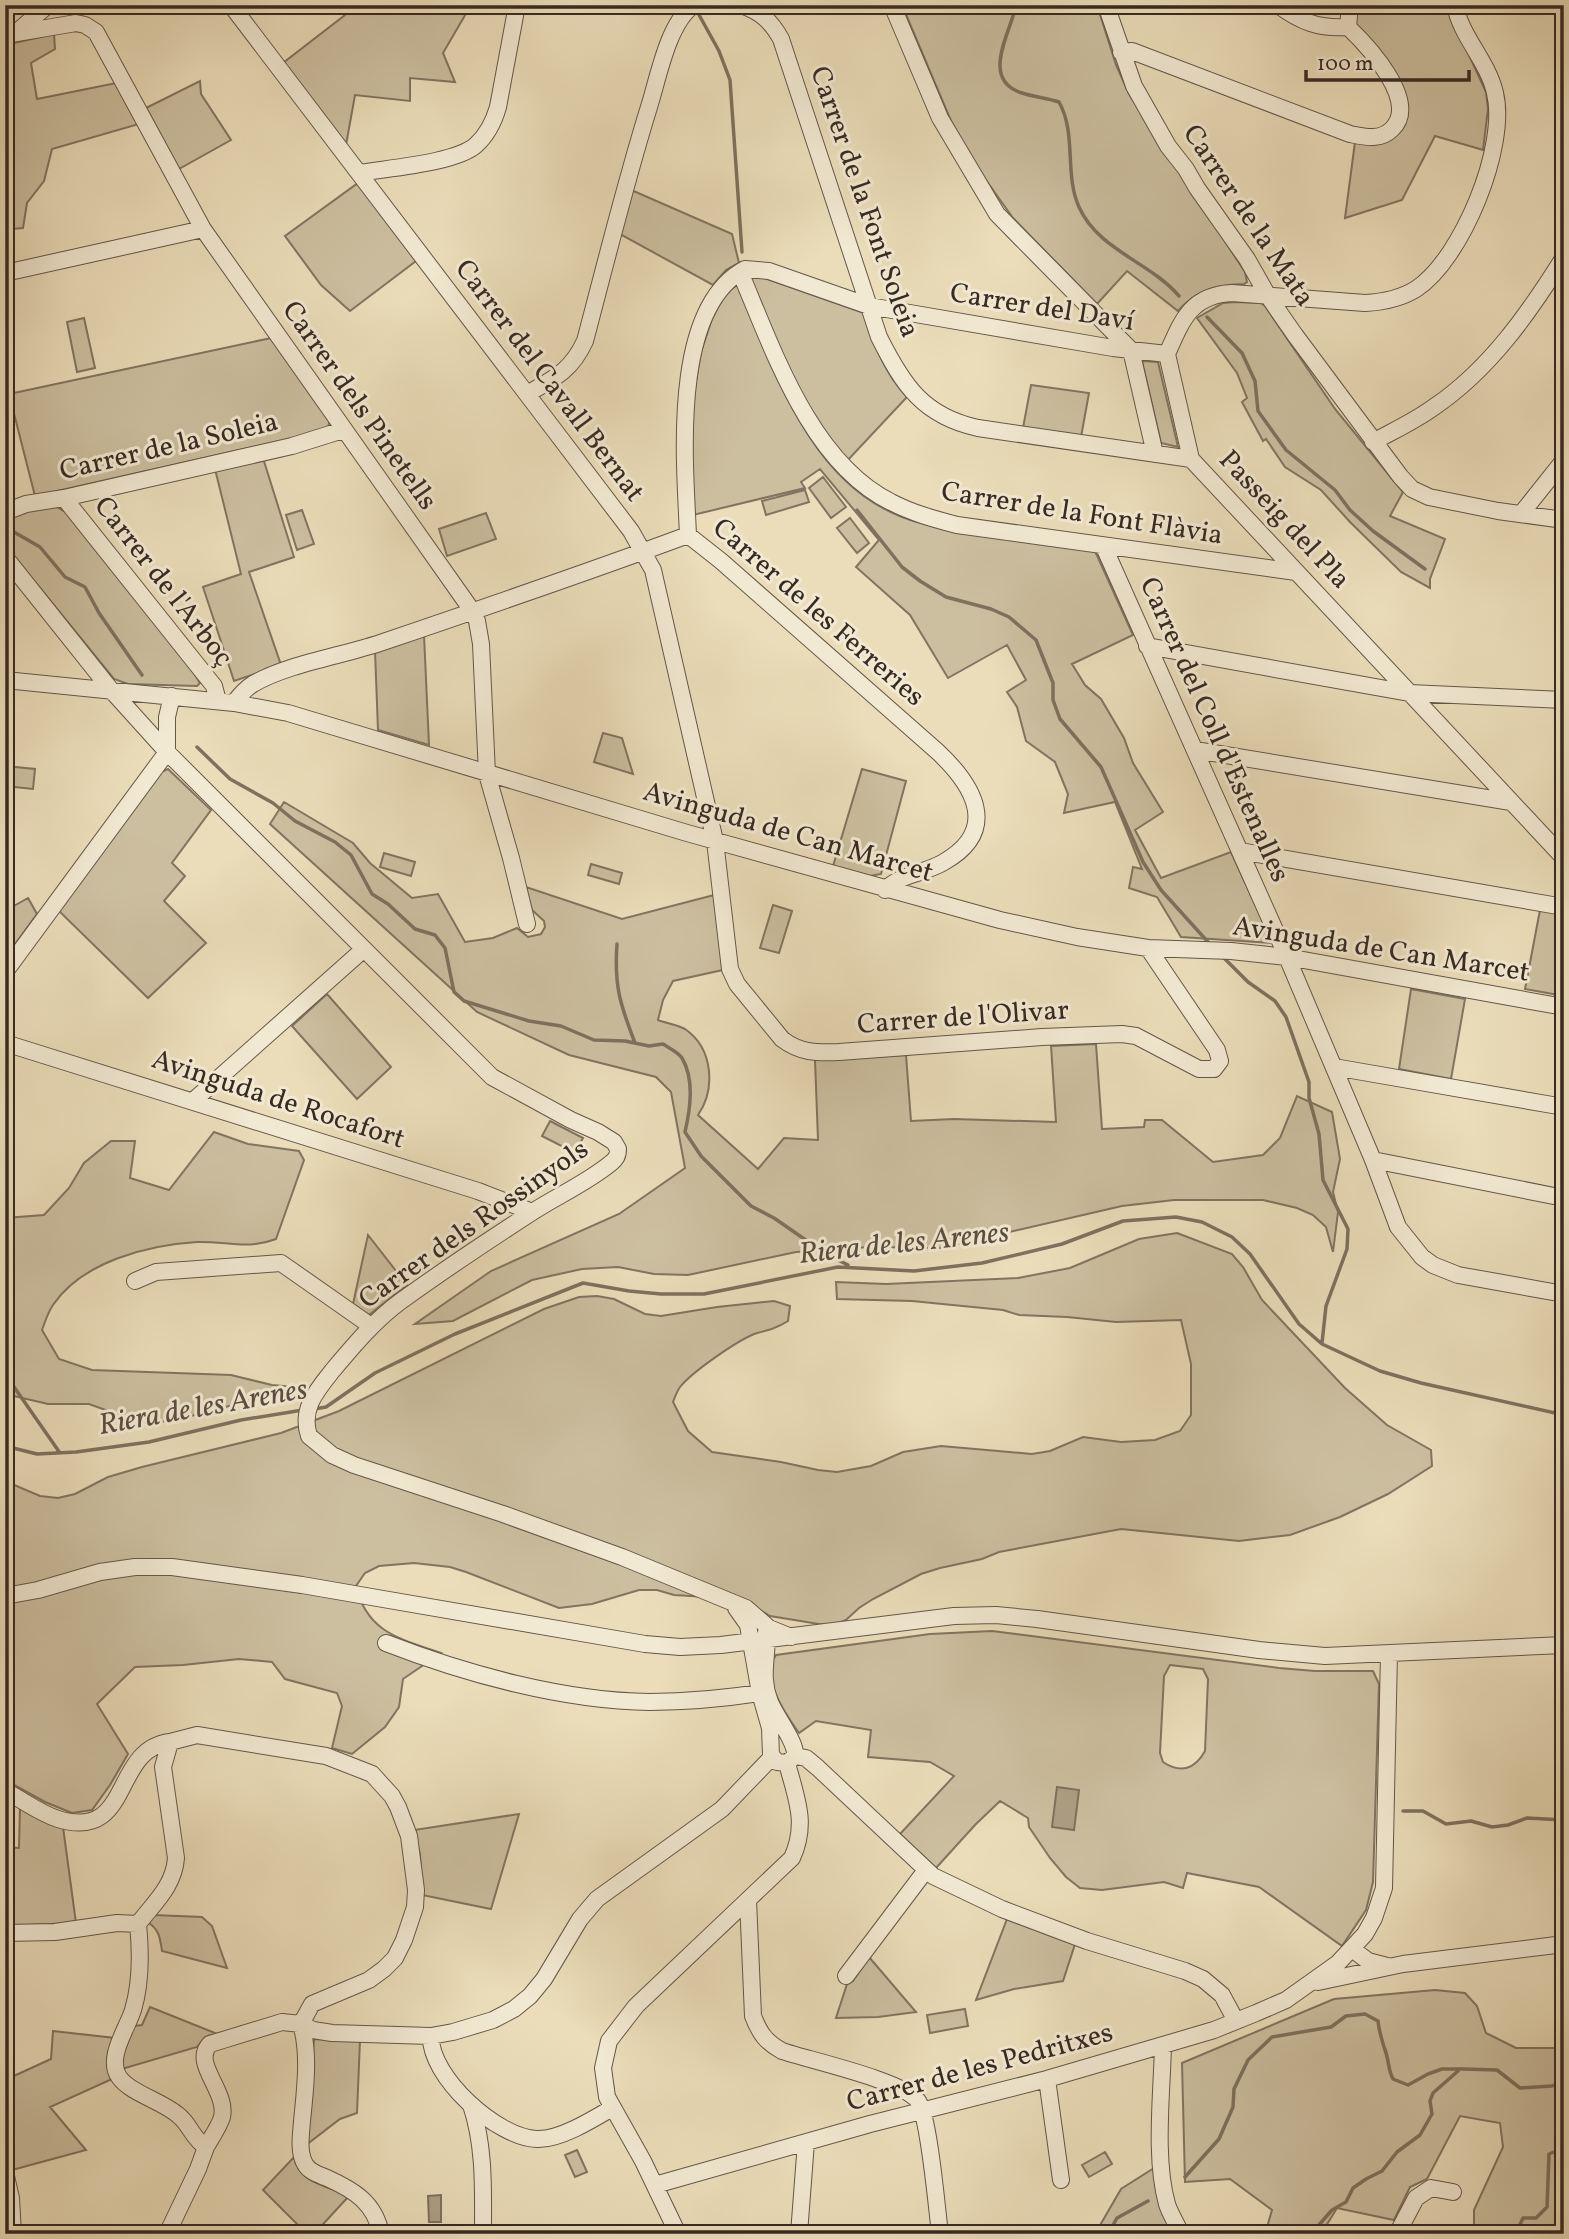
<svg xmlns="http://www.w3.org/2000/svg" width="1569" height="2239" viewBox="0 0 1569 2239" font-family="Vollkorn,serif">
<rect width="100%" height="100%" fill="#ebddba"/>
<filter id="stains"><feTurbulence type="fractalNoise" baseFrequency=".00286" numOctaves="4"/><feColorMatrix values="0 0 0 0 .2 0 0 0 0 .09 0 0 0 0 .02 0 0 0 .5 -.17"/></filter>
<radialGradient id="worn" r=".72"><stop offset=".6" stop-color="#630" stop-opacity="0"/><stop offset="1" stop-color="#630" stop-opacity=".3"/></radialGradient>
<path fill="#ccbfa0" stroke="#827461" stroke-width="2" fill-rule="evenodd" d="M 358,5 L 423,5 L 425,8 L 426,5 L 471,5 L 443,53 L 455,82 L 410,78 L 410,101 L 355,95 L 346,145 L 283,63 Z
M 902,5 L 1097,5 L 1116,65 L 1129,94 L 1245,272 L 1247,282 L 1244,284 C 1219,284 1195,291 1178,311 L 1127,271 L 1097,304 L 1013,218 L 976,166 L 951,121 Z
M 1354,5 L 1446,5 L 1486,92 L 1488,109 L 1483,150 L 1435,136 L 1402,200 L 1345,218 L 1355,142 L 1406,115 L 1356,24 Z
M 54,34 L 55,49 L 31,63 L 37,99 L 116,83 L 139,124 L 52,149 L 44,181 L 27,203 L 23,228 L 12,229 L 5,195 L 5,45 Z
M 200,81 L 201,94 L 231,140 L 179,169 L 146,108 Z
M 358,183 L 416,261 L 350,311 L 321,285 L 285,236 Z
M 629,189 L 732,234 L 739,263 L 726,270 L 713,285 L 618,233 Z
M 753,274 L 864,313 C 874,344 884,373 907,397 L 846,462 C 804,418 775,335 749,278 Z
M 738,285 C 775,369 808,481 902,517 C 928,527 957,530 985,534 C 1022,540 1058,546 1095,551 L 1133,635 L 1072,664 L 1085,685 L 1101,699 L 1124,738 L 1133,763 L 1163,812 L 1135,830 L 1161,878 L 1231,852 L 1273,943 L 1181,937 L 1157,897 L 1129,888 L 1133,867 L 1142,869 L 1115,802 L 1064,813 L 1068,794 L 1055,762 L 1026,741 L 1017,707 L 1007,692 L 1026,680 L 1007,645 L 948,678 L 910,615 L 856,567 L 879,540 L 820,469 L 801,482 L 805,488 L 693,515 L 691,411 L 701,352 L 712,319 L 726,292 Z
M 1236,302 L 1261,303 L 1265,306 L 1335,409 L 1403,492 L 1390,516 L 1445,539 L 1430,579 L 1430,588 L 1401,572 L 1350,522 L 1321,490 L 1285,467 L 1266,439 L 1263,441 L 1242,402 L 1247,398 L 1237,373 L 1197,318 L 1223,303 Z
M 84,318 L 95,368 L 77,372 L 67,322 Z
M 271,338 L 330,420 L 328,427 L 320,432 L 35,496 L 9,394 Z
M 1142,361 L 1158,362 L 1178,447 L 1161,443 Z
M 1031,385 L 1089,393 L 1081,437 L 1023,428 Z
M 263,458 L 294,557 L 249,572 L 281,665 L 234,681 L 203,587 L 241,574 L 215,469 Z
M 823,477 L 846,507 L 831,518 L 809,488 Z
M 805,490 L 809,502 L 766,515 L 762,501 Z
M 57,507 L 67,513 L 192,670 L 200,683 L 197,686 L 128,684 L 114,679 L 5,545 L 5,519 L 36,509 Z
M 302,510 L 314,544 L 297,550 L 286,515 Z
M 486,513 L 496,539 L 447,556 L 439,529 Z
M 850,518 L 869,543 L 857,553 L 837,528 Z
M 424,635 L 429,745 L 378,730 L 375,651 Z
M 603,733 L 622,738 L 633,774 L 594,762 Z
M 5,766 L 35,769 L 33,789 L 5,786 Z
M 168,769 L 211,810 L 172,863 L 185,876 L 164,901 L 206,943 L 148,998 L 59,911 L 161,772 Z
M 862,769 L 906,781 L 881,874 L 870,876 L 833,866 Z
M 284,802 L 353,843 L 370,863 L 412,898 L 438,894 L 465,942 L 493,938 L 517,928 L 528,937 L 541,934 L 545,927 L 544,921 L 532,910 L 526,887 L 622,919 L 714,895 L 723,970 L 673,981 L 663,1000 L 658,1020 C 666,1023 677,1025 685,1029 C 713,1048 716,1089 698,1115 L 758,1169 L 784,1138 L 818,1140 L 815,1060 L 906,1055 L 911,1121 L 954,1119 L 1056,1122 L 1051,1046 L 1096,1044 L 1102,1129 L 1144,1127 L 1145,1120 L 1162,1120 L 1213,1162 L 1263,1155 L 1280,1138 L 1297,1096 L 1332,1112 L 1340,1159 L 1333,1192 L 1338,1212 L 1333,1252 L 1326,1227 L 1313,1215 L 1297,1208 L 1263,1200 L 1174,1200 L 1122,1206 L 940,1248 L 870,1247 L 796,1252 L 688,1275 L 654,1274 L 618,1267 L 582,1269 L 532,1280 L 453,1321 L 415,1324 L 491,1271 L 619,1214 L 685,1168 L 671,1092 L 656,1077 L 569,1055 L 477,1012 L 270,824 Z
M 384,853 L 415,862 L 411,876 L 380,867 Z
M 591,864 L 622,873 L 619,884 L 588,875 Z
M 28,898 L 37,914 L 5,958 L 5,911 Z
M 773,905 L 792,911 L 779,953 L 760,948 Z
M 1540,910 L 1564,914 L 1564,996 L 1525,989 Z
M 1411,989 L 1465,999 L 1451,1079 L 1399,1069 Z
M 327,994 L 391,1067 L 357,1099 L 292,1026 Z
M 550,1121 L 583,1138 L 575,1153 L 542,1136 Z
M 214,1132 L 248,1144 L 299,1151 L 304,1160 L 276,1239 C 248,1250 226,1241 197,1242 C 147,1245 82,1262 53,1305 C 48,1312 45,1322 42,1330 L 59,1359 L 92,1370 L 231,1375 L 272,1385 L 295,1387 L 205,1413 L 156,1423 L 139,1422 L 89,1404 L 48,1404 L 5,1394 L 5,1218 L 44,1215 L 69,1188 L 84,1163 L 111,1141 L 135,1141 L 130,1178 L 169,1190 Z
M 1177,1233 L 1232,1254 L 1243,1267 L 1262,1300 L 1345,1388 L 1387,1425 L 1431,1450 L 1432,1466 L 1388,1494 L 1340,1517 L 1290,1535 L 1239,1541 L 1121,1529 L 999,1552 L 982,1559 L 940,1568 L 921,1574 L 873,1599 L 859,1608 L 846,1620 L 831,1626 L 770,1616 L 755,1607 L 707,1597 L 674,1595 L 657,1590 L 639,1590 L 592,1604 L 559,1608 L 466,1572 L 450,1567 L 414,1563 L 379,1566 L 365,1573 L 356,1586 C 367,1633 401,1639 441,1653 L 403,1679 L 399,1707 L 385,1727 L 352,1754 L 332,1748 L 342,1706 L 337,1693 L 285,1679 L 272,1662 L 239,1659 L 183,1665 L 135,1667 L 97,1704 L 128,1754 L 110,1785 L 92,1810 L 72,1813 L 45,1802 L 5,1780 L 5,1481 L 40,1496 L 58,1498 L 75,1494 L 108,1477 L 142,1467 L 281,1433 L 339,1411 L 544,1309 L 579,1297 L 597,1296 L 614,1299 L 645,1314 L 661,1316 L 717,1307 L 774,1301 L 790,1306 L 788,1321 C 777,1328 769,1330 757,1333 C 739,1339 692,1372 680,1387 C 677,1391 675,1397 673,1402 L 688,1431 L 712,1452 L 781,1462 L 818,1470 L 837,1472 L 871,1466 L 903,1452 L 941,1446 L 1032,1454 L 1050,1451 L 1083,1437 L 1121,1442 L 1155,1440 L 1180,1431 L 1191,1415 L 1191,1364 L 1181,1320 L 1116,1322 L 1067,1317 L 1019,1315 L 1003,1310 L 912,1301 L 837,1299 L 836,1282 L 886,1284 L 1018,1278 L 1070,1268 L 1139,1239 Z
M 368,1235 L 407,1285 L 369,1315 L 353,1304 Z
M 992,1631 L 1279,1668 L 1315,1671 L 1373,1671 L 1379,1684 L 1373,1882 L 1366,1910 L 1342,1946 L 1259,1887 L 1187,1873 L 1183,1888 L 1164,1882 L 1102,1890 L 1080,1888 L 1066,1877 L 1050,1858 L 1029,1827 L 1028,1818 L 1000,1801 L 975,1825 L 936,1868 L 900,1834 L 954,1776 L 930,1762 L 868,1757 L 871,1730 L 816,1721 L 799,1733 C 786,1715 759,1676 776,1655 L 930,1634 ZM 1170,1665 L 1203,1669 L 1208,1679 L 1205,1751 C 1195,1769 1181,1774 1163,1762 L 1160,1753 L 1164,1676 Z
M 20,1806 L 63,1827 L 76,1923 L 5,1926 L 5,1847 L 19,1848 Z
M 519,1814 L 491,1909 L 422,1895 L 420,1854 L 414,1830 Z
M 153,1915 L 202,1917 L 212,1926 L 227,1968 L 162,1951 C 160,1939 160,1931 149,1923 Z
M 1007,1919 L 1075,1944 L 1063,1981 L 1014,1989 L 976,2000 Z
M 869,1957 L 916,2012 L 878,2017 L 836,2018 L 847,1984 L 853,1981 Z
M 1435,1990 L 1465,1993 L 1477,2006 L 1486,2033 L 1516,2048 L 1564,2048 L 1564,2234 L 1474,2234 L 1474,2210 L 1503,2147 L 1500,2123 L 1460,2116 L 1427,2179 L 1410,2187 L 1394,2220 L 1337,2208 L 1321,2234 L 1265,2234 L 1272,2210 L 1230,2179 L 1185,2182 L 1182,2063 L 1334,1999 Z
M 150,2007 L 215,2033 L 205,2037 L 197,2047 L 122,2069 L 122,2056 L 134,2026 L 142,2025 Z
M 965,2009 L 968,2026 L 930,2033 L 927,2015 Z
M 53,2031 L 115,2038 L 112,2079 L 50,2107 L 86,2150 L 12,2170 L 5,2152 L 5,2080 L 51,2059 Z
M 314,2039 L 360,2040 L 357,2113 L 340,2119 L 306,2145 Z
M 577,2150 L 587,2172 L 575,2177 L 565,2155 Z
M 1105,2152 L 1112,2164 L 1089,2177 L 1082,2165 Z
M 294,2157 C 299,2183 328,2186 349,2196 L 314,2234 L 307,2234 L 263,2190 Z
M 1154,2168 L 1163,2210 L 1172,2234 L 1095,2234 L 1121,2189 Z"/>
<path fill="#aea086" stroke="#7e715e" stroke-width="2" d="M 1057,1787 L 1079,1790 L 1074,1830 L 1052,1827 Z
M 441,2195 L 441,2222 L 429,2222 L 428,2196 Z"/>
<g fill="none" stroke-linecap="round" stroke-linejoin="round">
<path stroke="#7e715e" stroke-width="3.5" d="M 1013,5 L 1014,13 C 1006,40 983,81 1022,93 C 1034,97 1047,98 1059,102 C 1077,134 1064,174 1079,207 C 1098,250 1150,262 1179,296
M 698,13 L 719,51 L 730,80 L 742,252
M 1207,317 L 1242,353 L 1255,381 L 1258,411 L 1286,450 L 1335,490 L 1350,510 L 1373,531 L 1425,569
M 857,510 L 902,567 L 920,581 L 946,597 L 991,609 L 1009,617 L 1036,640 L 1053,683 L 1053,700 L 1060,719 L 1101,767 L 1143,862 L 1161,890 L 1208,942
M 14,532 L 40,547 L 65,577 L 85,587 L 99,613 L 142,675
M 197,747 L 230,779 L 273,803 L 295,821 L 335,842 L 351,855 L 372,894 L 388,904 L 415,929 L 435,935 L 445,948 L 454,992 L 464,1001 L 529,1021 L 561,1026 L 594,1040 L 625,1041 L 649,1046 L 663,1044 C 669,1048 678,1052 682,1058 C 695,1080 690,1110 685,1132 L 701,1156 L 751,1206 L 774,1218 L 826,1254 L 848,1265
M 617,944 C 614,986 620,1004 635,1043
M 1224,958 L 1248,982 L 1275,1001 L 1286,1017 L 1309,1082 L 1309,1098 L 1319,1134 L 1323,1180 L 1348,1229 L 1347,1249 L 1326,1306 L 1322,1343
M 5,1319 L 8,1325 L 5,1333
M 5,1374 L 60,1453
M 314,1409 L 326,1407 L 375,1373 L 455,1334 L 583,1283 L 629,1291 L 661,1294 L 704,1294 L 838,1267 L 914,1271 L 982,1263 L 1062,1244 L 1123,1221 L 1176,1217 L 1202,1222 L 1232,1237 L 1250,1254 L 1299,1324 L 1322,1344 L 1380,1371 L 1421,1383 L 1564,1415
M 5,1446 L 37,1454 L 76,1452 L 149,1442 L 241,1420 L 303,1410
M 1403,1811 L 1423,1811 L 1446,1824 L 1471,1821 L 1492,1827 L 1508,1825 L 1527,1818 L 1564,1820
M 1185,2177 L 1219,2139 L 1233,2107 L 1234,2089 L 1248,2060 L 1272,2037 L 1331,2027 L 1346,2016 L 1365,2014 L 1378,2021 C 1379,2032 1382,2040 1385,2050 C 1389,2060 1388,2070 1393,2079 L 1408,2085 L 1428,2074 L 1442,2069 L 1463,2069 L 1497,2070 L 1520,2088 L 1552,2086 L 1564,2081
M 1108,2234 L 1117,2218 L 1148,2201
M 1311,2234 L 1332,2210 L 1346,2202 L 1353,2188 L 1366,2179 L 1382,2171 L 1397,2152 L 1420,2135 L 1432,2114 L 1430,2101 L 1433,2093 L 1458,2071
M 1520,2234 L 1519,2227 L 1523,2218 L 1536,2218 L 1547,2207 L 1549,2154 L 1564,2148"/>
<defs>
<path id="minor" d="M 231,5 L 631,531 L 653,570 L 715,841 L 730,969 L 737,984 L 782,1039 C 800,1053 817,1053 839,1052 L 1042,1037 L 1122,1034 L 1136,1036 L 1199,1069 L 1214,1069 L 1220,1061 L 1217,1050 L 1148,948
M 741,5 C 761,12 771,21 781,39 L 879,337 C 903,385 923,416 978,428 L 1191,459
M 892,5 L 940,118 L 997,214 L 1131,350 L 1155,454
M 1106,5 L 1134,86 L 1168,146 L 1186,169 L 1197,188 L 1247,259 L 1268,296 L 1295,335 L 1400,476 L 1412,489 L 1429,497 L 1498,511 L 1564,520
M 1278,5 C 1301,22 1319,29 1348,27 L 1350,5
M 1455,5 C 1461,37 1488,61 1495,93 C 1508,146 1462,259 1416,289 C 1400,299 1384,302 1365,303 L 1232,293 C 1191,295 1182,320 1167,354 L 1191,459 L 1564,858
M 18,31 L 48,5
M 5,35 L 76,23 L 85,25 L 96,32 L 203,229 L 473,612 L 477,621 L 481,644 L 487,774 L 511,858 L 527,924
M 1121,52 L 1132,51 L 1350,134 C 1365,137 1380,141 1392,129 C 1420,102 1368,46 1348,27
M 360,173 C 388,168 456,163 476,145 C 487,135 494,121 498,107 L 517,5
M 740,272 C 773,349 810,462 891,502 C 912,513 934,519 957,525 L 1296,572
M 5,273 L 203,229
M 527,394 C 555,378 571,371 585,341 C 606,262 625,184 649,107 C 658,79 668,22 694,5
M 1373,442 C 1393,431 1415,421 1434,407 C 1489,370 1529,313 1564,257
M 64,498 L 214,686 L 218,701
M 5,512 L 26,504 L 64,498 L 292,446 L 343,430
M 1521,514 L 1564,460
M 688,535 C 685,463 670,309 745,269 L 769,271 L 869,306 L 1113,348 L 1167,354
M 688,535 L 721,561 L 938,752 C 974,786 1000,830 944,862 C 924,874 902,873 885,890
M 1104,547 L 1287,957 L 1373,1160 L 1398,1227 L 1422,1257 L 1433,1265 L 1458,1275 L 1564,1294
M 5,557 L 111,690 L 167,752 L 492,1077 L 571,1120 L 598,1132 L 614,1142 L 618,1149 C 618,1156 616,1159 611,1163 C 588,1182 559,1195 534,1211 C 489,1240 444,1270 401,1301 C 375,1320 354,1345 333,1370 C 317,1390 300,1409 309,1436 L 332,1455 L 354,1465 L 503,1514 L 622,1557 L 746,1608 L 769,1628 L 791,1637
M 1147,646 L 1409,693 L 1564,700
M 5,680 L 234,703 L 288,713 L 687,833 L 1000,920 L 1077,937 L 1148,948 L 1231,951 L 1287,957 L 1564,1007
M 234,703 C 240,695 245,689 253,684 C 287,664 341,656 380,643 C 483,608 586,573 688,535
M 1195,750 L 1511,802
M 167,752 L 167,717 L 172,696
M 1240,851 L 1564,907
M 5,972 L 167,752
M 5,1043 L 478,1191 L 532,1212
M 1334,1067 L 1564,1107
M 193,1101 L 364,949
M 1373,1160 L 1564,1198
M 135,1281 L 156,1272 L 281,1263 L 371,1326
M 5,1596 L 38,1590 L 100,1572 L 135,1567 L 172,1567 L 302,1585 L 645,1644 L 680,1647 L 721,1645 L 954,1616 L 996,1615 L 1037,1619 L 1259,1650 L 1325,1656 L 1564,1645
M 736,1608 L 748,1625 L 760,1693 L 770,1728 L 771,1755 L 777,1762 L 787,1763 L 795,1756 C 797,1743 776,1717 770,1702 C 759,1674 769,1657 766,1632
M 386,1643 C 466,1674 564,1701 650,1702 C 689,1702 729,1698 767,1692
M 795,1756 L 806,1758 L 818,1768 L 933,1876 L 1002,1909 L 1087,1941 L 1185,1971 L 1203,1979 L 1222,1995 L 1236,2021
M 5,1791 C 23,1800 39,1813 58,1819 C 133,1842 111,1749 170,1742
M 748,1900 L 753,2016 C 760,2034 766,2042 782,2051 C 809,2060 904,2081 918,2101 C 929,2116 937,2210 940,2234
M 138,1924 C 154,1903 174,1886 176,1858 L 163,1767 L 170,1742 L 197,1735 L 326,1756 L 372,1774 L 392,1796 L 398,1807 L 409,1836 L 416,1890 L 415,1907 L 404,1940 L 395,1958 L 384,1969 L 369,1980 L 312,2004 L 301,2024 L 282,2022 L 210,2044 C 191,2063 228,2091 222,2117 C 219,2127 211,2138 206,2147
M 138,1924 C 141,1953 141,1983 133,2010 C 127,2029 106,2058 119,2077 C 130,2093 162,2101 178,2115 C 190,2124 192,2138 206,2147 L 198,2169 L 167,2234
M 5,1933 L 55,1932 L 117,1923 L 138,1924
M 1352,1949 L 1368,1961 L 1387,1966
M 846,1976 L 926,1870
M 1318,1982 L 1403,1964 L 1564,1944
M 301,2024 L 313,2030 L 332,2033 L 431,2036 L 453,2032 L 493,2020 L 514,2009 L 530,1996 L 544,1979 L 580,1919 L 597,1899 L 722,1809 L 772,1757
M 301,2024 C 310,2054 305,2090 302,2121 C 301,2135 298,2152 305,2164 C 309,2172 320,2175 327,2178 C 354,2190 375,2203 381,2234
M 431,2036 C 429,2076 497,2138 537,2139 C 559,2140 592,2120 612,2108
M 1163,2045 C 1162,2093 1154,2158 1167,2204 C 1170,2214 1177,2224 1181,2234
M 1047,2079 L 1061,2180
M 471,2105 C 485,2147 483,2190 483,2234
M 5,2172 L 11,2198 L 13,2234
M 655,2185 L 870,2124 L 1047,2079 L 1214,2030 L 1256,2013 L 1286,2000 L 1338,1963 L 1365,1934 L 1374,1918 L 1384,1888 L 1389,1653
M 678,2234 L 643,2161 L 607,2097 L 603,2068 L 609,2041 L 636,2006 L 792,1858 C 808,1823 796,1798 787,1763
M 799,2234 L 806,2142
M 1397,2234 L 1416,2198 L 1431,2188 L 1453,2192"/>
</defs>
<use href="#minor" stroke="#645748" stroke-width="18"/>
<use href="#minor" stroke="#f2e9d2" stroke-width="16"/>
</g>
<g text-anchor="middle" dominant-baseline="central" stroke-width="6" stroke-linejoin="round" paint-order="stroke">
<g font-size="28" fill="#372a22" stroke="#f2e9d2">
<text transform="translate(864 202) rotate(71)">Carrer de la Font Soleia</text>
<text transform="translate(1248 216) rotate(56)">Carrer de la Mata</text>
<text transform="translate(1042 308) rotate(9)">Carrer del Daví</text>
<text transform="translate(549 381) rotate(53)">Carrer del Cavall Bernat</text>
<text transform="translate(359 406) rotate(55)">Carrer dels Pinetells</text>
<text transform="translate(169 447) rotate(-13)">Carrer de la Soleia</text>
<text transform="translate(1082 514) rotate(9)">Carrer de la Font Flàvia</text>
<text transform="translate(1284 520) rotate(47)">Passeig del Pla</text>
<text transform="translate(163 582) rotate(52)">Carrer de l'Arboç</text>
<text transform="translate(818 613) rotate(41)">Carrer de les Ferreries</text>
<text transform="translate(1214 730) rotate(66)">Carrer del Coll d'Estenalles</text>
<text transform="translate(788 833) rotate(16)">Avinguda de Can Marcet</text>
<text transform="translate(1381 950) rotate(9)">Avinguda de Can Marcet</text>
<text transform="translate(963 1018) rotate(-4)">Carrer de l'Olivar</text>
<text transform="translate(278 1100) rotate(18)">Avinguda de Rocafort</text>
<text transform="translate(474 1225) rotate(-35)">Carrer dels Rossinyols</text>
<text transform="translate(980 2068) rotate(-15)">Carrer de les Pedritxes</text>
</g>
<g font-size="30" font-style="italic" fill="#5b4d40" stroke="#f2e9d2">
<text transform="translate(904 1244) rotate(-6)">Riera de les Arenes</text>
<text transform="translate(203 1408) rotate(-10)">Riera de les Arenes</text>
</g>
</g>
<rect width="1569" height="2239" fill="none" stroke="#ebddba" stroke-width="28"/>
<rect x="7" y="7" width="1555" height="2225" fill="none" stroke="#372a22" stroke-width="3.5"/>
<rect x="14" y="14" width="1541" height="2211" fill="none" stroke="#372a22" stroke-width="2"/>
<path d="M1306 70v10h163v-10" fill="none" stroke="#372a22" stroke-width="3.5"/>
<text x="1317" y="70" font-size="21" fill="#372a22" stroke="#f2e9d2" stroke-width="5" paint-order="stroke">100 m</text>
<rect width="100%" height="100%" filter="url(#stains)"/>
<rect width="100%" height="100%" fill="url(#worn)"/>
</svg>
